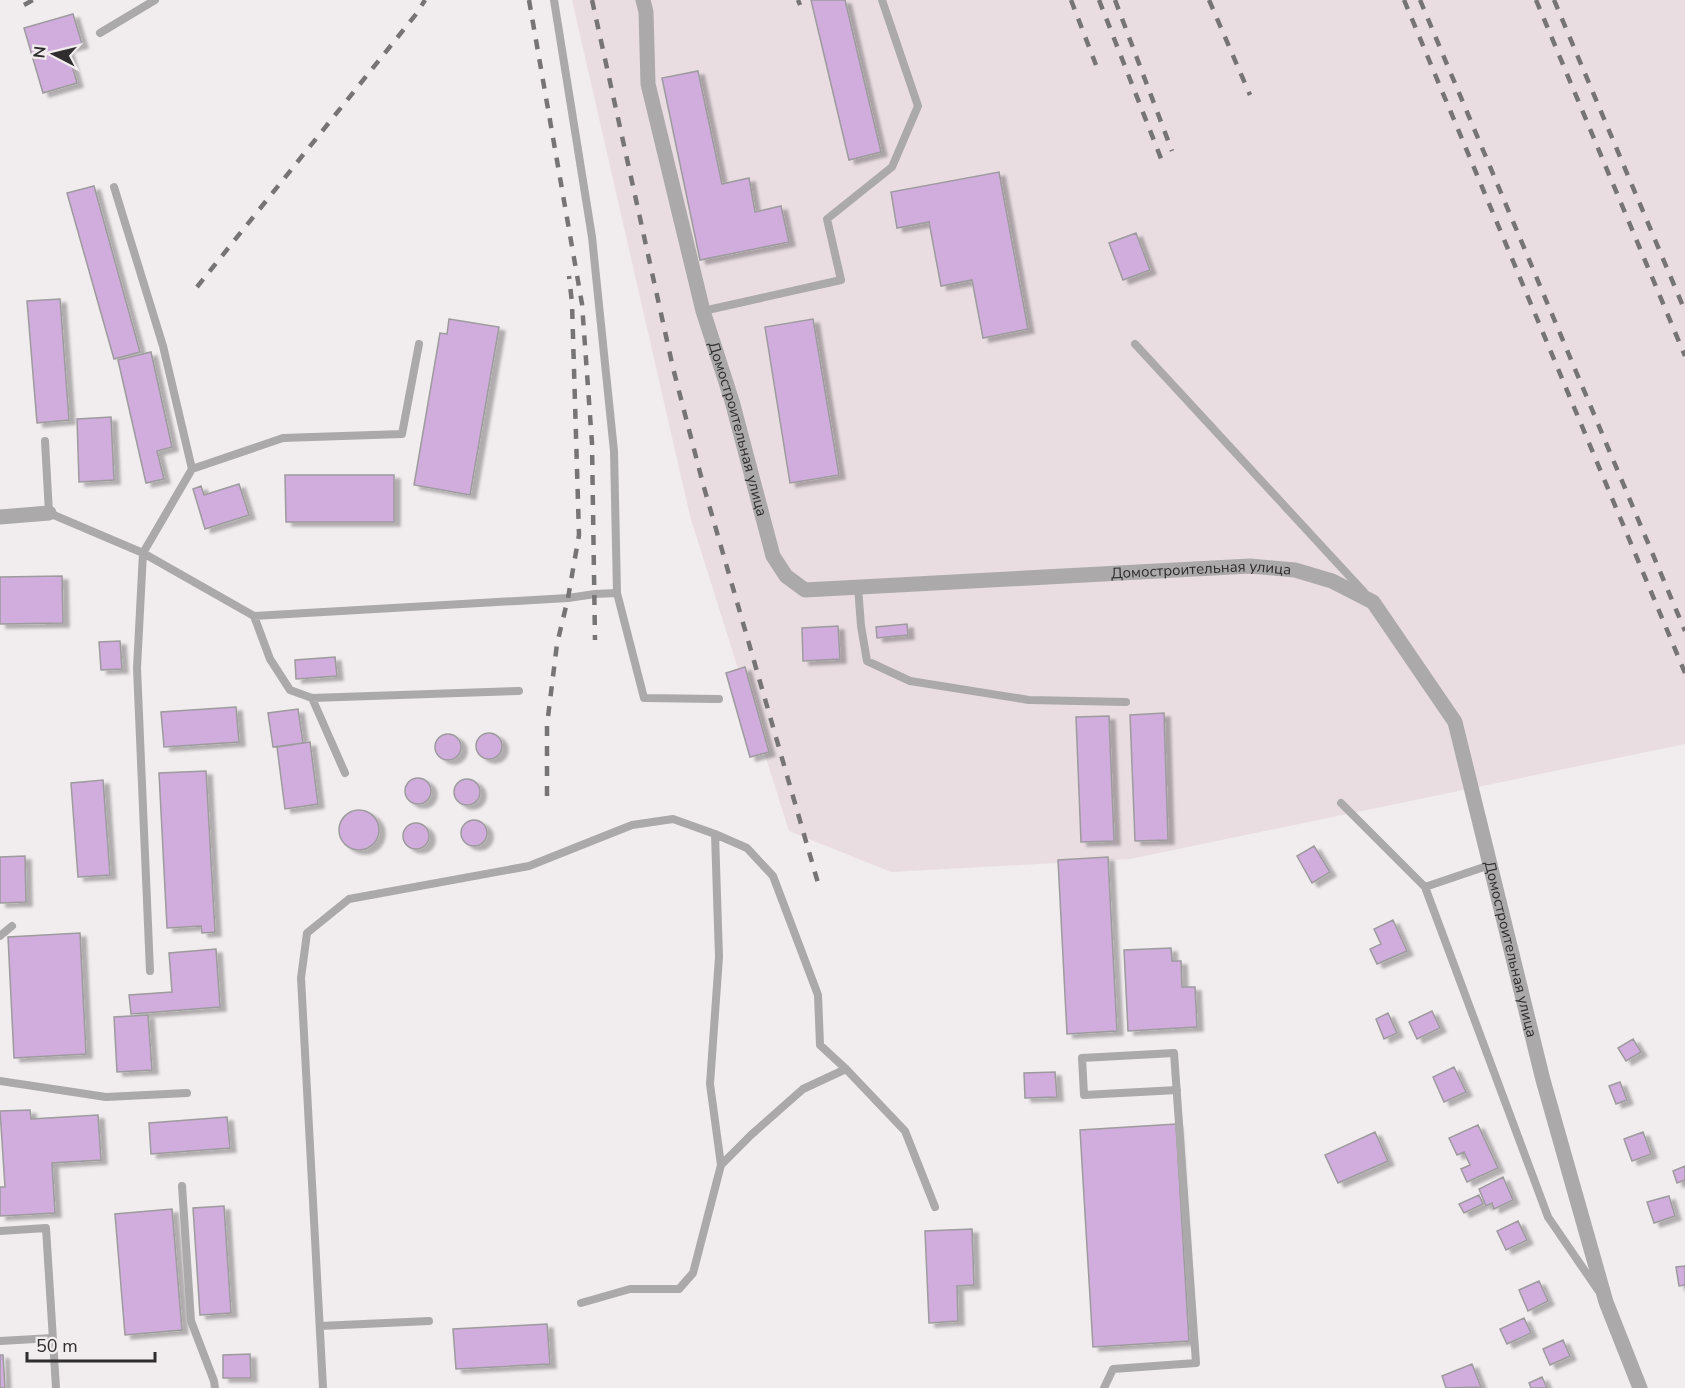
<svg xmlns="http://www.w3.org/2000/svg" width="1685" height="1388" viewBox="0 0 1685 1388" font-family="'Nunito Sans',sans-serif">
<defs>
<filter id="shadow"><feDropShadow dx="6" dy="4" stdDeviation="1.5" flood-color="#0004"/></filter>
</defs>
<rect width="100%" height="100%" fill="#f1ecee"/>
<path fill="#e9dde2" d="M 572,0 L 1685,0 L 1685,744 L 1130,859 L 891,872 L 789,831 L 690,516 Z"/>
<path fill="#d0addc" stroke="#9d9b9e" stroke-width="1.5" filter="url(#shadow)" d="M 811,0 L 845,0 L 881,152 L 849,160 Z
M 73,14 L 82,44 L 67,48 L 77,83 L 43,93 L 24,28 Z
M 698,71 L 722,184 L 749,178 L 755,212 L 781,206 L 789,242 L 700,260 L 662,78 Z
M 999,172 L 1028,329 L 983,338 L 972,280 L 941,286 L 929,222 L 897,228 L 891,192 Z
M 94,186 L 140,352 L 114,359 L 67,193 Z
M 1136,233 L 1150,270 L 1123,280 L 1109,243 Z
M 60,299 L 69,420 L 37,423 L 27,301 Z
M 449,319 L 499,327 L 470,495 L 414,485 L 440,333 L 447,334 Z
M 813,319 L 839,475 L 790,483 L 765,327 Z
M 151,352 L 172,447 L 157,451 L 164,479 L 146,483 L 118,360 Z
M 111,417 L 114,480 L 79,482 L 77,419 Z
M 285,475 L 394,475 L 394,522 L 286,522 Z
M 239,484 L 249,515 L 205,529 L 193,489 L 201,486 L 204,495 Z
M 62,576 L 63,623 L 0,624 L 0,577 Z
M 907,624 L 908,635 L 877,638 L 876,627 Z
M 838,626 L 840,659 L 803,661 L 802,628 Z
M 120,641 L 122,669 L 101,670 L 99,642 Z
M 335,657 L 337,676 L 296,679 L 295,660 Z
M 745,667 L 769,752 L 750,757 L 726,673 Z
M 236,707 L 239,742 L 164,747 L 161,712 Z
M 298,709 L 303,743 L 273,747 L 268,713 Z
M 1164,713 L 1168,840 L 1135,841 L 1130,715 Z
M 1109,716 L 1114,841 L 1081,842 L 1076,717 Z
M476 746a13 13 0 1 1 26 0a13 13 0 1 1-26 0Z
M435 747a13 13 0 1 1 26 0a13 13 0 1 1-26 0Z
M 310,742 L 318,804 L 285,809 L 277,747 Z
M 206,771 L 215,932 L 202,933 L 201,926 L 167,928 L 159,773 Z
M405 791a13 13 0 1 1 26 0a13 13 0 1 1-26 0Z
M454 792a13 13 0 1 1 26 0a13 13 0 1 1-26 0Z
M 103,780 L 110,875 L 78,877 L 71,783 Z
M339 830a20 20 0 1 1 40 0a20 20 0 1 1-40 0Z
M461 833a13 13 0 1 1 26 0a13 13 0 1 1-26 0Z
M403 836a13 13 0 1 1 26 0a13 13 0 1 1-26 0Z
M 1314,846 L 1330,872 L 1312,883 L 1297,856 Z
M 25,856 L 26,902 L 0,903 L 0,857 Z
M 1108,857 L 1117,1031 L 1067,1034 L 1058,860 Z
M 1393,920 L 1407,951 L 1377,964 L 1370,949 L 1381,944 L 1374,929 Z
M 80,933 L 86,1054 L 14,1058 L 8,937 Z
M 1171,948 L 1172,961 L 1181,961 L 1182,987 L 1195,987 L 1197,1027 L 1128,1031 L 1124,950 Z
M 216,949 L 220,1007 L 131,1014 L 129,995 L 172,992 L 169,953 Z
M 1432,1011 L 1440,1028 L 1417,1039 L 1409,1022 Z
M 1388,1013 L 1397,1033 L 1384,1039 L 1376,1019 Z
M 148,1015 L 152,1070 L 117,1072 L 114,1017 Z
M 1633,1039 L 1641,1052 L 1626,1061 L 1618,1048 Z
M 1454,1067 L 1466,1092 L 1444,1102 L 1433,1077 Z
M 1055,1072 L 1057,1097 L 1025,1098 L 1024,1073 Z
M 1620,1082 L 1627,1100 L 1616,1104 L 1609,1086 Z
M 30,1110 L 31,1119 L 98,1115 L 101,1160 L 52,1163 L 55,1213 L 0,1216 L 0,1187 L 5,1187 L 0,1111 Z
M 227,1117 L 230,1148 L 151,1154 L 149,1123 Z
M 1176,1124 L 1189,1341 L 1093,1347 L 1080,1130 Z
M 1478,1125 L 1498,1168 L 1467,1182 L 1461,1169 L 1470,1165 L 1464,1152 L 1457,1155 L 1449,1138 Z
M 1375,1132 L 1388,1161 L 1338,1183 L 1325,1155 Z
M 1643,1132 L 1651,1154 L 1632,1161 L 1624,1139 Z
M 1685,1166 L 1685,1180 L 1677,1183 L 1673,1171 Z
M 1503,1177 L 1513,1200 L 1494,1209 L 1492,1203 L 1486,1206 L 1479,1189 Z
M 1479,1195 L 1483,1204 L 1464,1213 L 1459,1204 Z
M 1669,1196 L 1675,1216 L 1654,1223 L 1647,1202 Z
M 224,1206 L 231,1313 L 200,1315 L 193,1208 Z
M 172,1209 L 182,1330 L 125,1335 L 115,1214 Z
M 1518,1221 L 1527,1240 L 1506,1250 L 1497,1231 Z
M 972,1229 L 974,1285 L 957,1286 L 958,1321 L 929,1323 L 925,1231 Z
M 1685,1266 L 1685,1285 L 1679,1286 L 1676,1267 Z
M 1539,1281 L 1548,1301 L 1528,1311 L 1519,1290 Z
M 1524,1318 L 1531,1333 L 1507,1344 L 1500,1329 Z
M 547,1324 L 550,1364 L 456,1369 L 453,1329 Z
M 1563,1340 L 1570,1356 L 1550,1365 L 1543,1349 Z
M 250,1354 L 251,1378 L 223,1378 L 223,1355 Z
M 0,1355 L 3,1355 L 5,1388 L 0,1388 Z
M 1472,1364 L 1481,1387 L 1446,1388 L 1442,1376 Z
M 1542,1377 L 1547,1388 L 1531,1388 L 1529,1383 Z"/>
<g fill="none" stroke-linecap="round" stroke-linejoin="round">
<path stroke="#aba9a9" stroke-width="8" d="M 554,0 L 592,237 L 614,451 L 617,593 L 644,698 L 719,699
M 100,33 L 155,0
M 114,187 L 163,346 L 192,469 L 143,553 L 137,668 L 150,971
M 703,311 L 841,280 L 827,219 L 892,167 L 918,106 L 882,0
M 1135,344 L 1364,592
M 45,441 L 49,513 L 143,553 L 254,616 L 568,598 L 595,594 L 617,593
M 192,469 L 283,438 L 402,434 L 419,344
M 858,587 L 861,626 L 867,661 L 910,681 L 1029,700 L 1126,702
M 254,616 L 270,659 L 290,690 L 312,698 L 519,691
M 312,698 L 345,773
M 1341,803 L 1425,887
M 1490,865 L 1425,887 L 1548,1217 L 1598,1290
M 0,936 L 12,926
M 0,1081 L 106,1097 L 187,1093
M 721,1165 L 751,1135 L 803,1089 L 846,1069
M 182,1186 L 191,1321 L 214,1381 L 215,1388
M 0,1231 L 46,1228 L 56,1388
M 581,1303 L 630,1289 L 679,1289 L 693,1273 L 721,1165 L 710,1084 L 719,957 L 715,834
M 320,1326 L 429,1321
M 0,1341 L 53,1338
M 323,1388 L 301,978 L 307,933 L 349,899 L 529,866 L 632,825 L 673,819 L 715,834 L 747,848 L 773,876 L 818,995 L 820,1045 L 846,1069 L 905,1131 L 935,1207
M 1104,1388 L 1113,1369 L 1196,1363 L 1174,1053 L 1082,1058 L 1084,1095 L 1177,1090"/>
<g stroke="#aba9a9" stroke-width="15">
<path id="s1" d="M 643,0 L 646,12 L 648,84 L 703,311 L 732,401 L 773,556 L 786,576 L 805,590 L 1250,566 L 1295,570 L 1332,581 L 1373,602 L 1455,722 L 1543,1080 L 1606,1302 L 1640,1388"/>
<path d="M 0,517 L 49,513"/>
</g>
<path stroke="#777475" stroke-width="4.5" stroke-dasharray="10 10" stroke-linecap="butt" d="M 529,0 L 582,304 L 592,443 L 595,640
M 592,0 L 673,368 L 703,484 L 820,890
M 798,0 L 800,5
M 1071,0 L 1096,65
M 1099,0 L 1162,161
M 1115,0 L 1172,151
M 1209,0 L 1250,95
M 1404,0 L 1685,673
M 1420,0 L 1685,631
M 1536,0 L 1685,356
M 1554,0 L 1685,311
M 24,5 L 33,0
M 197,287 L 417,13 L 425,0
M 547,796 L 547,725 L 557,644 L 568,598 L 579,535 L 572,303 L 569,276"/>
</g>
<g text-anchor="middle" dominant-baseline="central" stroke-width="4.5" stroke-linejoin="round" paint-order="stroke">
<g font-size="15" fill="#2f2d2e" stroke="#f1ecee">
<text stroke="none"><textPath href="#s1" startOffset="441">Домостроительная улица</textPath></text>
<text stroke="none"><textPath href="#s1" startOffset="1017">Домостроительная улица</textPath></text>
<text stroke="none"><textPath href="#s1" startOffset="1575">Домостроительная улица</textPath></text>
</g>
</g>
<g transform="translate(54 54) rotate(277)" stroke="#f1ecee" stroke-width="4.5" paint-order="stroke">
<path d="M0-4.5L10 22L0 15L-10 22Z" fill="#2f2d2e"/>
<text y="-9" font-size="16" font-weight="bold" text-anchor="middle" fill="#2f2d2e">N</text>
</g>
<path d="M27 1352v9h128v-9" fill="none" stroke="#2f2d2e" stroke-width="3"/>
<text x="36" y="1352" font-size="18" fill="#2f2d2e" stroke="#f1ecee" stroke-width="4.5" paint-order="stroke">50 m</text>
</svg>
